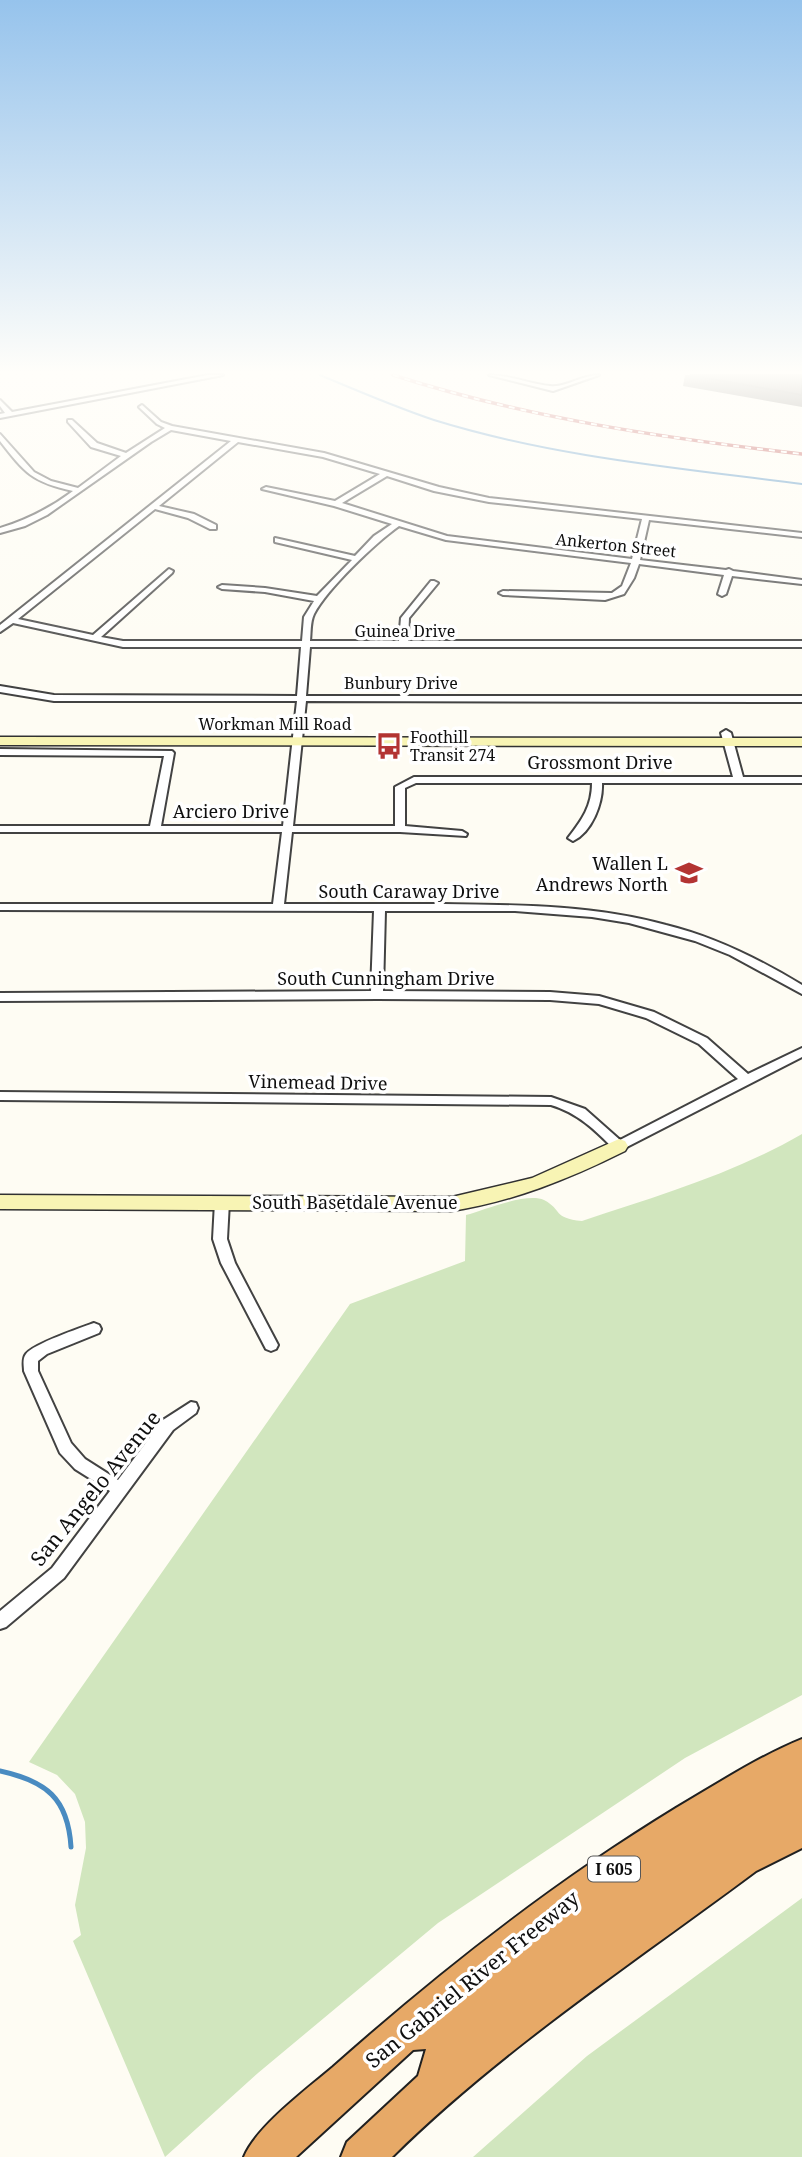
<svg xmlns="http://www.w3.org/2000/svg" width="802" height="2157" viewBox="0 0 802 2157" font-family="'Noto Serif',serif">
<rect width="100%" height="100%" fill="#fefcf3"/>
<path fill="#d1e6be" d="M 802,1134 L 802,1695 L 685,1758 L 438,1923 L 258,2073 L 165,2157 L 73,1941 L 81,1935 L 75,1905 L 86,1848 L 85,1822 L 75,1794 L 57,1775 L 29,1762 L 350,1304 L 465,1261 L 466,1215 C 484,1210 527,1192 544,1200 C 563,1210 552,1218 582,1221 C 657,1196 733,1174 802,1134 Z
M 802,1898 L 802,2157 L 473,2157 L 587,2056 Z"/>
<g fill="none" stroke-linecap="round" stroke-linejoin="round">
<path stroke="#498bc1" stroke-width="2" d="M 320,375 C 358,391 395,407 434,420 C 553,457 679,468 802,484"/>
<path stroke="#498bc1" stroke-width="5" d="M 0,1771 C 46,1781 68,1798 71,1847"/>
<defs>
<path id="street" d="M 208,375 L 223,375 L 0,418 L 0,414 L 5,413 L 0,406 L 0,400 L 12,412 Z
M 489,375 C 510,375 529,384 550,386 C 565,388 582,375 599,375 L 553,391 Z
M 142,405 L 161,422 L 172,426 L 324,453 L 439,487 L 489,498 L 802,533 L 802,537 L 649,520 L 640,560 L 726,570 L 729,569 L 733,571 L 802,580 L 802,584 L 732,576 L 726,594 L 722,596 L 718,594 L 724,575 L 639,564 L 634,578 L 624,594 L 605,600 L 503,595 L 499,593 L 503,591 L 612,593 L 622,586 L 631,563 L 446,540 L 399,526 C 375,543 327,589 314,614 C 310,622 311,633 310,641 L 399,641 L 401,618 L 431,581 L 434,581 L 438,583 L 409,618 L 408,641 L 802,641 L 802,647 L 310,647 L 306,696 L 802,696 L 802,702 L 306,701 L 293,826 L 395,826 L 395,787 L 414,777 L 733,777 L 721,733 L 726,730 L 731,733 L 743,777 L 802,777 L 802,783 L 602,783 C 603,803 592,832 573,841 L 568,838 C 582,820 592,806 592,783 L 416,783 L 405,788 L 405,826 L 462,831 L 467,834 L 466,836 L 400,832 L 292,832 L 284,904 C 337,904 391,904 444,904 C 519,905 593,905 666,925 C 715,937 759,959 802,985 L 802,994 L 730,955 L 695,941 L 629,923 L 592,917 L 515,911 L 385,911 L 383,991 L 550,992 L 599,996 L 654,1012 L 707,1038 L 748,1074 L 802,1048 L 802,1057 L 619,1151 L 614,1149 C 595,1130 578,1113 551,1105 L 0,1100 L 0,1092 L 551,1097 L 585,1109 L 620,1140 L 738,1079 L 699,1044 L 646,1018 L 599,1004 L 550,1000 L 377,999 L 0,1001 L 0,993 L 371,991 L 374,911 L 0,910 L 0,904 L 273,904 L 282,832 L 0,832 L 0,826 L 150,826 L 164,756 L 0,755 L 0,749 L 172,751 L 174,753 L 161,826 L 283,826 L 297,701 L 54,701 L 0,692 L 0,686 L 54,695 L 297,696 L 301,647 L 123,647 L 13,623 L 0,632 L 0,625 L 231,441 L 171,430 L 151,442 L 47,515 L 25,526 L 0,533 L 0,528 C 27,520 50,508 73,491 C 32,482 25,473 0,441 L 0,434 L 34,472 L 51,481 L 78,488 L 121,456 L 91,447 L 68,422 L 68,420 L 72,420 L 97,443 L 126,453 L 165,428 L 157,424 L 140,408 L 139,407 ZM 238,442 L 323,457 L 380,474 L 335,501 L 266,487 L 262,489 L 334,506 L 392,524 L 374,536 L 355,556 L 275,538 L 275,542 L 352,560 L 317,596 L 265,588 L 222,585 L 218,587 L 222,589 L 265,592 L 314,601 L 304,617 L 302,641 L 123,641 L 101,637 L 172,573 L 173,571 L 169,569 L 93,635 L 18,619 L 155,509 L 188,518 L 210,529 L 216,529 L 216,525 L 194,514 L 159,506 ZM 387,476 L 434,491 L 489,502 L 642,519 L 632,559 L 447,536 L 342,503 Z
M 222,1197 L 227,1198 L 229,1202 L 227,1239 L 235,1263 L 278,1345 L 276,1349 L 271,1351 L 266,1349 L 221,1263 L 213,1239 L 215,1202 L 217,1198 Z
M 94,1323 L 99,1325 L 101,1329 L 99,1333 L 47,1354 L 38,1361 L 38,1371 L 71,1443 L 85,1459 L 118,1480 L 163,1420 L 191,1402 L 196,1403 L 198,1408 L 196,1413 L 173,1430 L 64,1578 L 6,1627 L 0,1629 L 0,1611 L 52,1568 L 110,1491 L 75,1469 L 60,1453 L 24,1371 C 24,1366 22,1359 26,1354 C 33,1344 80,1328 94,1323 Z"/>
<path id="secondary" d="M 0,737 L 802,738 L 802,746 L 0,745 Z
M 619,1139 L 625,1141 L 628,1146 L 625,1151 C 569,1179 514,1201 452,1211 L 0,1209 L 0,1195 L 452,1197 L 532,1178 Z"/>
<path id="highway" d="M 802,1739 L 802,1848 L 756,1871 C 634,1962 500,2050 392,2157 L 341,2157 L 347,2142 L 418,2076 L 426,2049 L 413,2050 L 296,2157 L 244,2157 C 256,2127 307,2089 333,2067 C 440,1972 553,1883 676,1808 C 717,1784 758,1757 802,1739 Z"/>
</defs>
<use href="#street" stroke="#424242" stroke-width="4"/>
<use href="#secondary" stroke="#313131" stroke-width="3"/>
<use href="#highway" stroke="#202020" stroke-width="4"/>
<use href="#street" fill="#fff" fill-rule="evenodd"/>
<use href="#secondary" fill="#f8f4b4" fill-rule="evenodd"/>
<use href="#highway" fill="#e7a967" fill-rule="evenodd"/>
<defs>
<path id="rail" d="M 393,375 C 527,418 663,438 802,454"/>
</defs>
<use href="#rail" stroke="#b33433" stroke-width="3.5"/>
<use href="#rail" stroke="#fff" stroke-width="2" stroke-dasharray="6" stroke-linecap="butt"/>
</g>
<path fill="#4b4641" d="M 685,375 L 802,375 L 802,407 L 683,386 Z"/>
<path fill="#57514c" stroke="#3d3935" stroke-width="2" d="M 690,375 L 802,375 L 802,395 Z"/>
<linearGradient id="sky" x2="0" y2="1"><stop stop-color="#96c3ec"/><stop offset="0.55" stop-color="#fffefa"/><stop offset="1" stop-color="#fffefa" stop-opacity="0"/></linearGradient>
<rect width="802" height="677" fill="url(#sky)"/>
<defs>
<symbol id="bus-bare" viewBox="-9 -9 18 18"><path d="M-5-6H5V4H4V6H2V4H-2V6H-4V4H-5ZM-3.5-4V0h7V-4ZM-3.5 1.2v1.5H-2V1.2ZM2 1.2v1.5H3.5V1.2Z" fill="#b33433" stroke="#fff" stroke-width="2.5" paint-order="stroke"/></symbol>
<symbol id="school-bare" viewBox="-9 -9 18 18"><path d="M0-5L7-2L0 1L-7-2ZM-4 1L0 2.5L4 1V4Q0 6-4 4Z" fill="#b33433" stroke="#fff" stroke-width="2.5" paint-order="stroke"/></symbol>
</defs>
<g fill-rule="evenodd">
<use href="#bus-bare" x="370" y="727" width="38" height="38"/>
<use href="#school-bare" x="670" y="854" width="38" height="38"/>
</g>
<g text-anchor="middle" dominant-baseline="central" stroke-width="7" stroke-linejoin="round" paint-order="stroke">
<g font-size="16" fill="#0f0f0f" stroke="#fff">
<text transform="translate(616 545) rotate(6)">Ankerton Street</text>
<text x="405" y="631">Guinea Drive</text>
<text x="401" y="683">Bunbury Drive</text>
<text x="275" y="724">Workman Mill Road</text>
</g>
<g font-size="16" fill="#0f0f0f" stroke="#fff" text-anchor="start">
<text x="410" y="737">Foothill<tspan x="410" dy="18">Transit 274</tspan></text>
</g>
<rect fill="#fff" stroke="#575757" stroke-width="2" x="588" y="1856.5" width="52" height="25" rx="5"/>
<g font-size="16" font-weight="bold" fill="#0f0f0f">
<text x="614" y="1869">I 605</text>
</g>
<g font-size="18" fill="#0f0f0f" stroke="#fff">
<text x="600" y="762">Grossmont Drive</text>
<text x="231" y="811">Arciero Drive</text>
<text x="409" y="891">South Caraway Drive</text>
<text x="386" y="978">South Cunningham Drive</text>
<text transform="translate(318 1082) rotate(1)">Vinemead Drive</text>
<text x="355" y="1202">South Basetdale Avenue</text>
</g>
<g font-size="18" fill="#0f0f0f" stroke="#fff" text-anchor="end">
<text x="668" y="863">Wallen L<tspan x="668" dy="21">Andrews North</tspan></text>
</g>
<g font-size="21" fill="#0f0f0f" stroke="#fff">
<text transform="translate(95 1488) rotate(-51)">San Angelo Avenue</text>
<text transform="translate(472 1979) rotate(-39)">San Gabriel River Freeway</text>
</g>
</g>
</svg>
